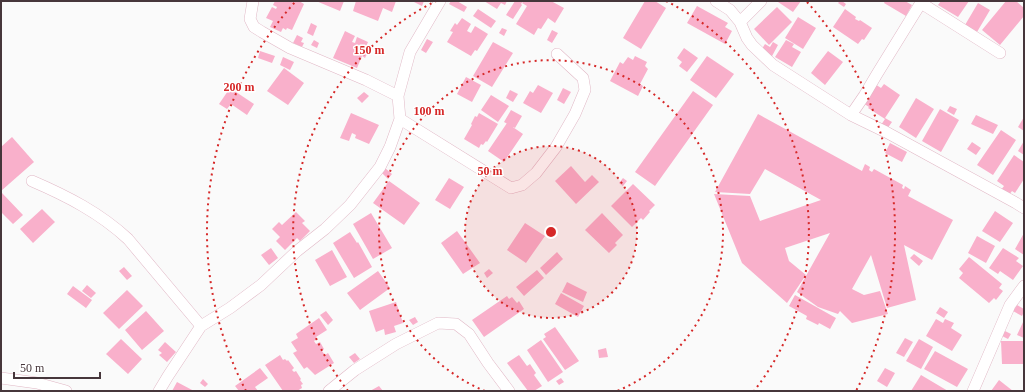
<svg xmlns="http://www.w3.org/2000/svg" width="1025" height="392" viewBox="0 0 1025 392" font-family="Georgia,serif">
<rect width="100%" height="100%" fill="#fafafa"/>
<path fill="#f9b0cb" d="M 275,1 L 299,1 L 304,4 L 292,30 L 287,28 L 286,30 L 283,28 L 281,32 L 270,27 L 273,21 L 266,18 L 272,7 L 276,9 L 277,7 L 273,5 Z
M 316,1 L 344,1 L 340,11 Z
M 356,1 L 396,1 L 392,12 L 383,8 L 378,21 L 353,11 Z
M 415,1 L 424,1 L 422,6 L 414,2 Z
M 451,1 L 457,1 L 467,7 L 464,12 L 449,4 Z
M 484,1 L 507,1 L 505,5 L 501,3 L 497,9 Z
M 515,1 L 523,1 L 521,4 L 522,5 L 513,19 L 506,15 Z
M 524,1 L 551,1 L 564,8 L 555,23 L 548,18 L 541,29 L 538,28 L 534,35 L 516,24 L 527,6 L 522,3 Z
M 645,1 L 655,1 L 666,8 L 641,49 L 623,38 Z
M 779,1 L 801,1 L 793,12 L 778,2 Z
M 840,1 L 842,1 L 846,4 L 844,7 L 838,3 Z
M 885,1 L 905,1 L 912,5 L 906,16 L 884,3 Z
M 941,1 L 969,1 L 958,17 L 938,5 Z
M 1006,1 L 1016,1 L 1024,8 L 1024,16 L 1000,45 L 982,30 Z
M 978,3 L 990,10 L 977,32 L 965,25 Z
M 697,6 L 728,23 L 725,27 L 732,31 L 725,44 L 687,23 Z
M 777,7 L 792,22 L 769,45 L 754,29 Z
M 478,9 L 496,21 L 491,28 L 473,16 Z
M 845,9 L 856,17 L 855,19 L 859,21 L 860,20 L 872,28 L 864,40 L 862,39 L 858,44 L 833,27 Z
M 798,17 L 816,28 L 803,49 L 785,38 Z
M 462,18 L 471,24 L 467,31 L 471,33 L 475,26 L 488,34 L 477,51 L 475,50 L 471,56 L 447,42 L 453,32 L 450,31 L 455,23 L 457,25 Z
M 311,23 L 317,26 L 313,36 L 307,33 Z
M 502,28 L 507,30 L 504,36 L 499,33 Z
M 552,30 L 558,33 L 552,43 L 547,40 Z
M 345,31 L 355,36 L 352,42 L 355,43 L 357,37 L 368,42 L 365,49 L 369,50 L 365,58 L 362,56 L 357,68 L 333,58 Z
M 297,35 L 303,38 L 301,42 L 304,43 L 302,47 L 293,43 Z
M 427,39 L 433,42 L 426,53 L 421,50 Z
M 314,40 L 319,43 L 317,48 L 311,45 Z
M 786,40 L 794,44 L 792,47 L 801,52 L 792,67 L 775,57 Z
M 493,42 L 513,53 L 492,87 L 473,76 Z
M 773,42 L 778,45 L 771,58 L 760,52 L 765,44 L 770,47 Z
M 684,48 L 698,58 L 687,72 L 679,66 L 682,62 L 677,58 Z
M 260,51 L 275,56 L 272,63 L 258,58 Z
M 828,51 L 843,62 L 825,85 L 811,73 Z
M 635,56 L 647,62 L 645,66 L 648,69 L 640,84 L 643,86 L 638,96 L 610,81 L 620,62 L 623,64 L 628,57 L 633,60 Z
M 707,56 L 734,74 L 716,98 L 690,80 Z
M 283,57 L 294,62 L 290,70 L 280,65 Z
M 284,68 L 304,83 L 288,105 L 267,91 Z
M 466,77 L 481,85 L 472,102 L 457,94 Z
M 875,84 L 881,88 L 884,84 L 900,95 L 885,118 L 892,122 L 887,129 L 881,125 L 885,119 L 868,108 L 869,107 L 863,103 Z
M 538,85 L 553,93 L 541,113 L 523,103 L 530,91 L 533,93 Z
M 230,88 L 254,104 L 247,115 L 231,104 L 227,109 L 219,104 Z
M 563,88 L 571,92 L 564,104 L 557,100 Z
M 510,90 L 518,94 L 513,102 L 506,98 Z
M 693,91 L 713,105 L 655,186 L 635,172 Z
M 364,92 L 369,96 L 362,103 L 357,98 Z
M 491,95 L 509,106 L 498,122 L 481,110 Z
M 916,98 L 934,109 L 916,138 L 899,127 Z
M 950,106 L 957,109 L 954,115 L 947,111 Z
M 940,109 L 959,120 L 941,152 L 922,141 Z
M 511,110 L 522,116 L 515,128 L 504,122 Z
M 351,113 L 379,125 L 369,144 L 355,138 L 356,135 L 352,133 L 349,141 L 340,138 Z
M 479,113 L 498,124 L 487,142 L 486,141 L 483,145 L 481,144 L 479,148 L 464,139 L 472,125 L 471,124 L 475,116 L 477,117 Z
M 758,114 L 862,171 L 865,164 L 870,167 L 869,170 L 872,172 L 874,169 L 903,185 L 902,188 L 904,189 L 905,186 L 911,190 L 908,196 L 953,220 L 932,260 L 904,245 L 916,300 L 887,308 L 871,255 L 852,289 L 864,295 L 880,291 L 888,314 L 852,323 L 840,311 L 838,314 L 818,307 L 797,292 L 830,233 L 785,248 L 789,261 L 806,275 L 787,303 L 742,263 L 714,194 L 750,196 L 760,221 L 821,200 L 765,169 L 750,194 L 715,192 Z
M 976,115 L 998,125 L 993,134 L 971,124 Z
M 1024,117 L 1024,131 L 1018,127 Z
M 507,123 L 523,134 L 504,162 L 488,151 Z
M 1001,130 L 1016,140 L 993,175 L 977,165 Z
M 12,137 L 34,162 L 1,191 L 1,147 Z
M 1024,141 L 1024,155 L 1018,151 Z
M 972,142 L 981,148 L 976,155 L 967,149 Z
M 890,143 L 907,152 L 902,162 L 885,153 Z
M 1014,155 L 1024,162 L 1024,179 L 1015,193 L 1012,191 L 1009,195 L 1001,190 L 1004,186 L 997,181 Z
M 571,166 L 585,182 L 592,175 L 599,182 L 576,204 L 555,181 Z
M 385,168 L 392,174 L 388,179 L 381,172 Z
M 449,178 L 464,187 L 450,209 L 435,200 Z
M 623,178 L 627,181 L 623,186 L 619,183 Z
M 389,181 L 420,203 L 404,225 L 373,203 Z
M 633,184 L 655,205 L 649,211 L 650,212 L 643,220 L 641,218 L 632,227 L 611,206 Z
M 2,193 L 23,215 L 13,224 L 1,212 L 1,195 Z
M 42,209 L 55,222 L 33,243 L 20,229 Z
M 995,211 L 1013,223 L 1000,242 L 982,231 Z
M 296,212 L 305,221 L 302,223 L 310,231 L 300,241 L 297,238 L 285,250 L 276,241 L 280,237 L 272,229 L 279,222 L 282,225 Z
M 371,213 L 392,248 L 373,259 L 353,224 Z
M 602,213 L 623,235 L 615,243 L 617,245 L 609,253 L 585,230 Z
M 525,223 L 545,236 L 526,263 L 507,250 Z
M 457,231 L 480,263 L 463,274 L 441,243 Z
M 350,232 L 357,243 L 358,242 L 372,267 L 354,278 L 333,243 Z
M 1024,233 L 1024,255 L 1015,249 Z
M 977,236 L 995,246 L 986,263 L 968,253 Z
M 271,248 L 278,258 L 269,265 L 261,255 Z
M 1003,248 L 1019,258 L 1016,261 L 1023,266 L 1013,280 L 1000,271 L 998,274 L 989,268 Z
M 332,250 L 347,277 L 330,286 L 315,260 Z
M 557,252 L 563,259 L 546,275 L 540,268 Z
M 914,254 L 923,261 L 919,266 L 910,258 Z
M 969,257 L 1002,284 L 999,288 L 1003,291 L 996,300 L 994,298 L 989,303 L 959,278 L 963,273 L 959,269 Z
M 124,267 L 132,276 L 127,280 L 119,271 Z
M 489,269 L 493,273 L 487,278 L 484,273 Z
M 537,270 L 544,278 L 524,296 L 516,287 Z
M 378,271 L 390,288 L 360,310 L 347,293 Z
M 567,282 L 587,292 L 583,302 L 562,292 Z
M 87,285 L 96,293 L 91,298 L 82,291 Z
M 73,286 L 92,300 L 86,308 L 67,294 Z
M 127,290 L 143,306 L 119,329 L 103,313 Z
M 561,293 L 584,306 L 578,317 L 555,304 Z
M 795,295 L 836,318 L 830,329 L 819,323 L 818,325 L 806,319 L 807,316 L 789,306 Z
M 507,296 L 509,299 L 512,297 L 517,303 L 519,301 L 524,309 L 484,337 L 472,320 Z
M 396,302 L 403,323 L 394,326 L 396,332 L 385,335 L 384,329 L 376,332 L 369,311 Z
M 1017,305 L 1024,309 L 1024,312 L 1022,316 L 1013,311 Z
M 940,307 L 948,312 L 944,318 L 936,313 Z
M 146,311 L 164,331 L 142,350 L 125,330 Z
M 326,311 L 333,320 L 328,325 L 320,315 Z
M 415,317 L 418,322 L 413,325 L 409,320 Z
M 319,318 L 327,330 L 316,337 L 317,339 L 314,341 L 316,344 L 320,342 L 324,349 L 322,351 L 325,355 L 328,353 L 334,363 L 315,375 L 307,367 L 304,369 L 293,353 L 297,351 L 291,342 L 298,338 L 296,334 Z
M 936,319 L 943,323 L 945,319 L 954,323 L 951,328 L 962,335 L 952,351 L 926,336 Z
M 1024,320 L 1024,338 L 1017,335 Z
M 555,327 L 579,361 L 565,370 L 543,339 L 546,337 L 544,334 Z
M 1003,330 L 1011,334 L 1008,339 L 1000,335 Z
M 905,338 L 913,342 L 904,357 L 896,353 Z
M 121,339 L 142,359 L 128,374 L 106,354 Z
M 919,339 L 933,347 L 921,369 L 906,361 Z
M 541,340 L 563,372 L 548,382 L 527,350 Z
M 1001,341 L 1024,341 L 1024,364 L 1002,364 Z
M 165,342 L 176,352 L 167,362 L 159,355 L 162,353 L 158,350 Z
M 606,348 L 608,357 L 599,358 L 598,350 Z
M 935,351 L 968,369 L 957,387 L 924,369 Z
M 355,353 L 360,359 L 354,363 L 349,357 Z
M 280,355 L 283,360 L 285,359 L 287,361 L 288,360 L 294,368 L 292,370 L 294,372 L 296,371 L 301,379 L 300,380 L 303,384 L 301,385 L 302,388 L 297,391 L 283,391 L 265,365 Z
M 519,355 L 527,366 L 530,364 L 536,373 L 534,375 L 542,386 L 534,391 L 528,391 L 507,363 Z
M 260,368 L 268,378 L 255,387 L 258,391 L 239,391 L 235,386 Z
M 885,368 L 895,373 L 887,387 L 877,381 Z
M 921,375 L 948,391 L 911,391 Z
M 561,378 L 564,382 L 559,385 L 556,381 Z
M 203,379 L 208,384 L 205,387 L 200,383 Z
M 999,380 L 1013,391 L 991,391 Z
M 177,382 L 194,391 L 172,391 Z
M 379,386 L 383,391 L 370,391 Z"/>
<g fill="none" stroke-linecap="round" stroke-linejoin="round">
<defs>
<path id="street" d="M 253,1 L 250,19 L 254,27 L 262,32 L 290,48 L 366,80 L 398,96
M 716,1 L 730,10 L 740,22 L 747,38 L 752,45 L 773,65 L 851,115 L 886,132 L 1016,203 L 1024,208
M 921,3 L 1000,53
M 740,22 L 761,1
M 851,115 L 864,96 L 877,74 L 922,1
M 400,119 L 511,188 L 522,185 L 536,173 L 556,147 L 575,114 L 585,90 L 583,78 L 557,54
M 32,181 C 67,196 100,213 128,239 L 201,326
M 1,378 L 37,383 L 66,391
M 159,391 L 168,376 L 201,326 L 230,308 L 261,285 L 297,251 L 325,229 L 350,205 L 380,167 L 390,147 L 400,119 L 398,96 L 410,52 L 440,1
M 329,391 L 355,370 L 396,344 L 438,323 L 456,324 L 469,334 L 488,363 L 509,391
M 973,391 L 1010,305 L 1024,286"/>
</defs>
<use href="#street" stroke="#e1b8c6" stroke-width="12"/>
<use href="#street" stroke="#fff" stroke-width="11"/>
</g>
<circle cx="551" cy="232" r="86" fill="#d62828" fill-opacity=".12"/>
<g fill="none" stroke="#d62828" stroke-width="2" stroke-dasharray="2 4">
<circle cx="551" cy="232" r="86"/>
<path d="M485 391A172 172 0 1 1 617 391"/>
<path d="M348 391A258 258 0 0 1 436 1M666 1A258 258 0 0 1 754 391"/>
<path d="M246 391A344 344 0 0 1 295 2M807 2A344 344 0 0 1 856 391"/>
</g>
<circle cx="551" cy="232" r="6" fill="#d62828" stroke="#fff" stroke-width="2"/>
<g font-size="12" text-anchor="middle" font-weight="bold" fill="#d62828" stroke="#fff" stroke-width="3" stroke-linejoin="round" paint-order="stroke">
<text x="369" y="54">150 m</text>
<text x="239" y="91">200 m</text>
<text x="429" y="115">100 m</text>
<text x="490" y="175">50 m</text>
</g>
<rect width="1025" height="392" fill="none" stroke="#46363b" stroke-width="4"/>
<path d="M14 372v6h86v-6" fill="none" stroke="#46363b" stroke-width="2"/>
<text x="20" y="372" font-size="12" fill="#46363b" stroke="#ffffff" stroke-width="3" paint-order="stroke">50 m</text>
</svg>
